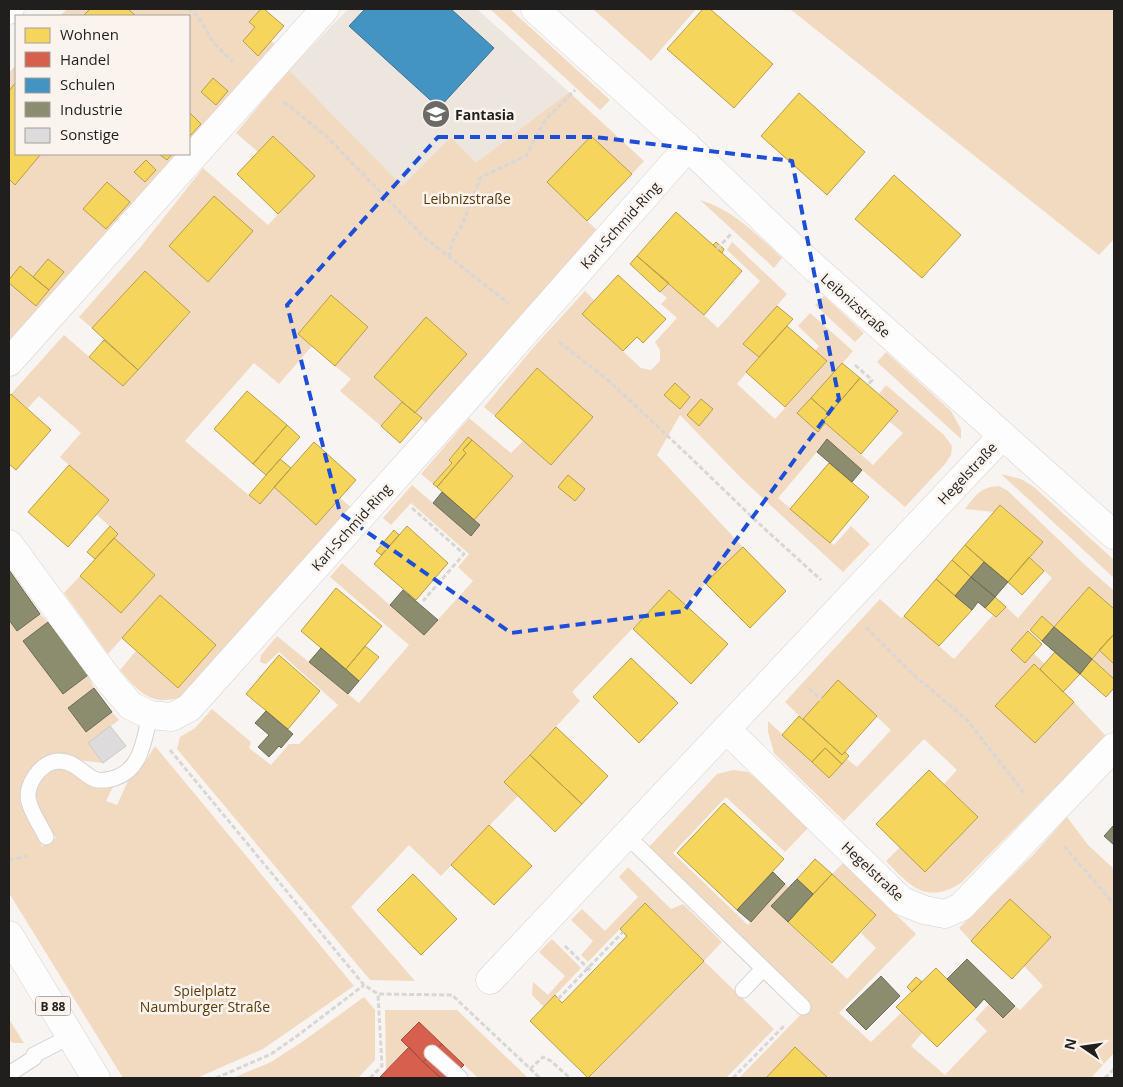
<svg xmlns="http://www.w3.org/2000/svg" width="1123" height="1087" viewBox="0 0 1123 1087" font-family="'Open Sans',sans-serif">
<rect width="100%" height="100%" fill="#f8f4f1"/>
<path fill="#ede6de" d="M 348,9 L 477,9 L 569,92 L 476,164 L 451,137 L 402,187 L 289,70 Z"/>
<path fill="#f2dac1" d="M 67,9 L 261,9 L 249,22 L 255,27 L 243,41 L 258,56 L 271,41 L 275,44 L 189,142 L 189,16 L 60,16 Z
M 490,9 L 510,9 L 610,100 L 600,110 Z
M 593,9 L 696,9 L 651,61 Z
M 790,9 L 1114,9 L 1114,239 L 1099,255 Z
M 16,65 L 16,154 L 178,154 L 9,343 L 9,73 Z
M 289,70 L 402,186 L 451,137 L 476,163 L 569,92 L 644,161 L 632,174 L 591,136 L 547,182 L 599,232 L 426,423 L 415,413 L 467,353 L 426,318 L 374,377 L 402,402 L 381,426 L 340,391 L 351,379 L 335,366 L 368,327 L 331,295 L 298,334 L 312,346 L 279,384 L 254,363 L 185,441 L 259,504 L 274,487 L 316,525 L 340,498 L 353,509 L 181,697 C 151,707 138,691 120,670 L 136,651 L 178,688 L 216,645 L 160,595 L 108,654 L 64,593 L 80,576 L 121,613 L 154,575 L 114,538 L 118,534 L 96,514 L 109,500 L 60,457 L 81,433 L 39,396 L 28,408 L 11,394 L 64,335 L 123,386 L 190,313 L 145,271 L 92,328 L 79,317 L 139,249 L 203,168 L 268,225 L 314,176 L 274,136 L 258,152 L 236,133 Z
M 700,200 C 734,210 757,235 782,258 L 774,268 Z
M 732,242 L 787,294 L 744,344 L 759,357 L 737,384 L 775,419 L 827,362 L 815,351 L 819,346 L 798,326 L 810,313 L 853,351 L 798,414 L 818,432 L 825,423 L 873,465 L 903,433 L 889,421 L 898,411 L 879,394 L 886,385 L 944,435 L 952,446 L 951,455 L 945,464 L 905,507 L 827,440 L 778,498 L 834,545 L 851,526 L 870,544 L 843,572 L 742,479 L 680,415 L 657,455 L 743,547 L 684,605 L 669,590 L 572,692 L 580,701 L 504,782 L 518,796 L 441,876 L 409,845 L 351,907 L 415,981 L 370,980 L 177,749 L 180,737 L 195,728 L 212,709 L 251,742 L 249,748 L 271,765 L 289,744 L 299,744 L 338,705 L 279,652 L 266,664 L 260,662 L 261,655 L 277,636 L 359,703 L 409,645 L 330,577 L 342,563 L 424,635 L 473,581 L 458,567 L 469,554 L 411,503 L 391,525 L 383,518 L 412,485 L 471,536 L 480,525 L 474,520 L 513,475 L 468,437 L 449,459 L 452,463 L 433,484 L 421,474 L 469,418 L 511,453 L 523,441 L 551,465 L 593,417 L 537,368 L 495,416 L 484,407 L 532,349 L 585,291 L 594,300 L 583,314 L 641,368 L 651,370 L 660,361 L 660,350 L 655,342 L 677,318 L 661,304 L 667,298 L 660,292 L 669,283 L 718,328 L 760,281 L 727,250 Z
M 824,296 L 864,333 L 855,342 L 815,305 Z
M 886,352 L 951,411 L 961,429 L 961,439 L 877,362 Z
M 1001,474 L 1021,479 L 1034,487 L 1114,560 L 1114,578 Z
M 999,486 L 1008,491 L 1086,566 L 1114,591 L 1114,609 L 1089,587 L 1054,627 L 1042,616 L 1028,631 L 1025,663 L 1034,654 L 1045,664 L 1040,669 L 1035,665 L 1035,743 L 1074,702 L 1106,736 L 961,883 C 926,905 910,886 886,861 L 900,847 L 978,817 L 944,784 L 957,770 L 924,739 L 844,821 L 774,753 L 768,732 L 768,721 L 829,778 L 847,759 L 857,767 L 891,730 L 838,681 L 803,719 L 785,702 L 880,599 L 901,618 L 904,616 L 954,659 L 993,615 L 996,617 L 1006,607 L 1018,618 L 1052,578 L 1029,557 L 1042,541 L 1001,505 L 994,512 L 965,509 C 976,495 980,487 999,486 Z
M 40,614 L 48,622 L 24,641 L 63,694 L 88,675 L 94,688 L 68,708 L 86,732 L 112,712 L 119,720 L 88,743 L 103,763 L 78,760 L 39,762 L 24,778 L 20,802 L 42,846 L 56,838 L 36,804 L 36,787 L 45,772 L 61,769 L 75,774 L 92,786 L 113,787 L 106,801 L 117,805 L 128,781 L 140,770 L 155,746 L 354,986 L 263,1049 L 199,1077 L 199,1078 L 123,1078 L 9,893 L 9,620 L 17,631 Z
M 1099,650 L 1114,664 L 1114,679 L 1092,659 Z
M 733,770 L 748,772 L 761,783 L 808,828 L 785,852 L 726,797 L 673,853 L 748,925 L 785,884 L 789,888 L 771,906 L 847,979 L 876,948 L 861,933 L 876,915 L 832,874 L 843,863 L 916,934 L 839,1013 L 871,1042 L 901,1013 L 922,1033 L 911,1046 L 945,1075 L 987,1031 L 975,1019 L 989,1004 L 1003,1018 L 1015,1006 L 1020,1010 L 1043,986 L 1024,966 L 1051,937 L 1010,900 L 971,941 L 959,928 L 1034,854 L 1067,817 L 1088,845 L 1114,869 L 1114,1053 L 1091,1078 L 828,1078 L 795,1047 L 766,1078 L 739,1078 L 811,1004 L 649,847 L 717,774 Z
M 628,867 L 671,909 L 683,904 L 722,942 L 704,961 L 774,1029 L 726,1078 L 589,1078 L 704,961 L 645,903 L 588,962 L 581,955 L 593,941 L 571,920 L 582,909 L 605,931 L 638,897 L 619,877 Z
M 552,939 L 581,968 L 544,1007 L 532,995 L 533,982 L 548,995 L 565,976 L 539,952 Z
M 364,997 L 375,1010 L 375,1060 L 358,1078 L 233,1078 L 271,1062 L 302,1042 Z
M 385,1010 L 457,1010 L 528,1078 L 478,1078 L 419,1022 L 409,1047 L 386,1071 Z
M 9,1019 L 24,1043 L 14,1043 L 9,1041 Z"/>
<path fill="#f6d55c" stroke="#b69e49" d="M 90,9 L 128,9 L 136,16 L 83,16 Z
M 261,9 L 264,9 L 284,26 L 258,56 L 243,41 L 255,27 L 249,22 Z
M 703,9 L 710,9 L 773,64 L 734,108 L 667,49 Z
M 213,78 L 228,91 L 216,105 L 201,92 Z
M 16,82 L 16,154 L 41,154 L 15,185 L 9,179 L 9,91 Z
M 799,93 L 865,152 L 827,195 L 761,136 Z
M 189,112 L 201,124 L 189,137 Z
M 273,136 L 315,176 L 278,214 L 237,174 Z
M 591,136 L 632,174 L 587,221 L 547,182 Z
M 159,154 L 172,154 L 167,160 Z
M 146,160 L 156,170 L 145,182 L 134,172 Z
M 894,175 L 961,235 L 922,278 L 855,219 Z
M 107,182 L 130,202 L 106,229 L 83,209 Z
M 214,196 L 253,231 L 208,282 L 169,246 Z
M 676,212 L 742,271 L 704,315 L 637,256 Z
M 716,242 L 724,249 L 722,253 L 713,245 Z
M 637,256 L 669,283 L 660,292 L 630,264 Z
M 48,259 L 64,272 L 49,290 L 33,277 Z
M 20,266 L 49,290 L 36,306 L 9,283 L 9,280 Z
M 145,271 L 190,312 L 138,370 L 92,328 Z
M 618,275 L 666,319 L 643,343 L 637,337 L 623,351 L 582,314 Z
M 331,295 L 368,327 L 335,366 L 298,334 Z
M 777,306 L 793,319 L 759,357 L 743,344 Z
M 426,317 L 467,354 L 415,413 L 374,377 Z
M 787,326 L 827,361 L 785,407 L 746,372 Z
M 104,340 L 138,370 L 123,386 L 89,357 Z
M 842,363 L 860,378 L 829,414 L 811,398 Z
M 537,368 L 593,417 L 551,465 L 495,416 Z
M 860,378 L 898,411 L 861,454 L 823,421 Z
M 675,383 L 690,397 L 680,409 L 664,395 Z
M 247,391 L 287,425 L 253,464 L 214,429 Z
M 11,394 L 51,430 L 16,470 L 9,464 L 9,397 Z
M 811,398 L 829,414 L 823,421 L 825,423 L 818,432 L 797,413 Z
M 701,399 L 713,409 L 699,426 L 687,415 Z
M 402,402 L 422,418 L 400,443 L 381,426 Z
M 287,425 L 300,437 L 266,475 L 253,464 Z
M 468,437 L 472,440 L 463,450 L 466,453 L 437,487 L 433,484 L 452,463 L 449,460 Z
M 472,440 L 513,476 L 474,520 L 437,487 L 463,457 L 466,453 L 463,450 Z
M 314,442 L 356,480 L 316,525 L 274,487 Z
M 280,459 L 291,468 L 260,504 L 249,495 Z
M 829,463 L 869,497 L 830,543 L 790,509 Z
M 69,465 L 109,500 L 68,547 L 28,512 Z
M 568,475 L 585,489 L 575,501 L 558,487 Z
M 1000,505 L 1043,542 L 1008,582 L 965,545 Z
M 110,526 L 118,534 L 95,559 L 87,552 Z
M 407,526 L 448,563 L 416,600 L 374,564 Z
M 394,530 L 399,535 L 381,555 L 376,551 Z
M 114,538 L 155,575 L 121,613 L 80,576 Z
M 965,545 L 984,562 L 971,577 L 952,560 Z
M 743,547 L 786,591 L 750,628 L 705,583 Z
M 1029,557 L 1044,571 L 1022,595 L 1008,582 Z
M 952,560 L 971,577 L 955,596 L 936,579 Z
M 936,579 L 972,610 L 939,646 L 904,616 Z
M 1089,587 L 1114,609 L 1114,634 L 1092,659 L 1054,627 Z
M 336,588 L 382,626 L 346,669 L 301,631 Z
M 669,590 L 728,644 L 691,684 L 633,629 Z
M 160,595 L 216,645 L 178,688 L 122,638 Z
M 995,597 L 1006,607 L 996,617 L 985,608 Z
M 1042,616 L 1054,627 L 1042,641 L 1030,630 Z
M 1028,631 L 1042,644 L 1025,663 L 1011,650 Z
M 1114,634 L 1114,664 L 1099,650 Z
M 365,646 L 379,657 L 359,681 L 346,669 Z
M 1055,652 L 1080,674 L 1063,692 L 1040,669 Z
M 279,655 L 320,691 L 288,729 L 246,694 Z
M 631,658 L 678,703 L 639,743 L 593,697 Z
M 1092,659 L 1114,679 L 1114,688 L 1106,697 L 1080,674 Z
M 1034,664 L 1074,702 L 1035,743 L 995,706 Z
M 838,680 L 877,716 L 842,755 L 803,719 Z
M 799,716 L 842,755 L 845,752 L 849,756 L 842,764 L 825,748 L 812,762 L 782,735 Z
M 556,727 L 608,776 L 582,804 L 530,755 Z
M 825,748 L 842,764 L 829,778 L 812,762 Z
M 530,755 L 582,804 L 555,832 L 504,782 Z
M 929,770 L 978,817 L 925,872 L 876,824 Z
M 724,803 L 784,859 L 737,910 L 677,853 Z
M 489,825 L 532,866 L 494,905 L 451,865 Z
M 815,859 L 832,874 L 813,894 L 797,879 Z
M 413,874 L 457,919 L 421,955 L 377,910 Z
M 832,874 L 876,915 L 832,963 L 788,922 Z
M 1010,899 L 1051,937 L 1012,979 L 971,941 Z
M 645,903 L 704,961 L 588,1078 L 530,1021 L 555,995 L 562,1003 L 627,936 L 620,929 Z
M 936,968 L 976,1008 L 937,1047 L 896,1007 Z
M 916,977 L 922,982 L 912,992 L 907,987 Z
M 795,1047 L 828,1078 L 766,1078 Z"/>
<path fill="#d6604d" stroke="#a04c3f" d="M 419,1022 L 442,1044 L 423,1062 L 401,1040 Z
M 442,1044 L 464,1065 L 451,1078 L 441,1078 L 423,1062 Z
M 409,1047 L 423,1062 L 441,1078 L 379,1078 Z"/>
<path fill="#4393c3" stroke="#397091" d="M 365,9 L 451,9 L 494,48 L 439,108 L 349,26 Z"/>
<path fill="#8c8c6e" stroke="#6c6b56" d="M 827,439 L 862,470 L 852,482 L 817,452 Z
M 442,492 L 480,525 L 471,536 L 433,503 Z
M 984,562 L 1008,582 L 995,597 L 971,577 Z
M 9,570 L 40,614 L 17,631 L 9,620 Z
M 971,577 L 995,597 L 985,608 L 978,602 L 972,610 L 955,596 Z
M 403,590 L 438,620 L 424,635 L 390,605 Z
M 48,622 L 88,675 L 63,694 L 23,641 Z
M 1054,627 L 1092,659 L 1080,674 L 1042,641 Z
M 321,648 L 359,681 L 348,694 L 309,662 Z
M 94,688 L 112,712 L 86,732 L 68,708 Z
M 266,711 L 293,734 L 281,748 L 279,746 L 269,757 L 258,747 L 269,735 L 255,723 Z
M 1114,825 L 1114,845 L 1104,836 Z
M 773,872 L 785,884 L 751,922 L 737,910 Z
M 797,879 L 813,894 L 788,922 L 771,906 Z
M 967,959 L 1015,1006 L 1003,1018 L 984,999 L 976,1008 L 947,979 Z
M 881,976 L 900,996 L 866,1030 L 846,1010 Z"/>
<path fill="#dddbdb" stroke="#cbcaca" d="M 110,726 L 126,746 L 103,763 L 88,743 Z"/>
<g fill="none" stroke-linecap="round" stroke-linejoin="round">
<defs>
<path id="service" d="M 626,835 L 803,1007
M 46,837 C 41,826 32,814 29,802 C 24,786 41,761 59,761 C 75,762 80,771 92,778 C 98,782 108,780 115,778 C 142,769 144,739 150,715
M 743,990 L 763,969
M 432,1053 L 460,1078
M 9,1074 L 34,1058 L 34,1055 L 71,1036"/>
<path id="minor" d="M 535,9 L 688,147 L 805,259 L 1114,535
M 9,10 L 10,9
M 9,362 L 325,9
M 9,544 L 111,683 L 131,706 L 150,715 L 172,717 L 189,708 L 490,372 L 688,147
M 726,729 L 902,901 L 924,910 L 945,914 L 961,907 L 1114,747
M 490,980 L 1002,436"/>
<path id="primary" d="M 9,935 L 96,1078"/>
</defs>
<use href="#service" stroke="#d5d2cf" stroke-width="17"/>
<use href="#minor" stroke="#d5d2cf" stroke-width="29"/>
<use href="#primary" stroke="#d5d2cf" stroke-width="29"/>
<path stroke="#d8d7d6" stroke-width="3" stroke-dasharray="5 2.5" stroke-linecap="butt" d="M 187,9 L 197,15 L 213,42 L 233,62
M 284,102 L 326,136 L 424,237 L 508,303
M 717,249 L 731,234
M 449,257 L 452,242 L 462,225 L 481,177 L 526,156 L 545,120 L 575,90
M 559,342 L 609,381 L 691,458 L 755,520 L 821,580
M 855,365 L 872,380 L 868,385
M 412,508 L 464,554 L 423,601
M 380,543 L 387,549
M 866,627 L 915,676 L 967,720 L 1025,794
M 809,688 L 821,700
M 170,750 L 364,985 L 378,994 L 452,995 L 540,1078
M 1064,846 L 1114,904
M 9,860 L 27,856
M 565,946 L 592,972
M 558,999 L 623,932
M 530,1069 L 543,1057 L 551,1061 L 570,1078
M 216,1078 L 271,1054 L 297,1036 L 364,985
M 370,1078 L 382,1066 L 378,994
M 733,1078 L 785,1025
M 1105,1078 L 1114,1069"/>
<use href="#service" stroke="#fefdfd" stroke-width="15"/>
<use href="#minor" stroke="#fefdfd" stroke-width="28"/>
<use href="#primary" stroke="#fefdfd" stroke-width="28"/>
</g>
<path fill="none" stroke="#1d4ed8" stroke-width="4" stroke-dasharray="10 6" stroke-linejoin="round" d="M 438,137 L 595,137 L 792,161 L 839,399 L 684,611 L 511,633 L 340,513 L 287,305 Z"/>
<defs>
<symbol id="school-disc" viewBox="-11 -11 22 22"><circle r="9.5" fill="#6c6a67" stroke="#fbf4ee"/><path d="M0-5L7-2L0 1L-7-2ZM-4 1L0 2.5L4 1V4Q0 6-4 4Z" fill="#fff"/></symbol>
</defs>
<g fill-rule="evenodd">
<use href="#school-disc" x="420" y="98" width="32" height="32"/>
</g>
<g text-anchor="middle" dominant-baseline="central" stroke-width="5" stroke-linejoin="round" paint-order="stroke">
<rect fill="#fbf4ee" stroke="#625f5c" stroke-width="1" x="35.5" y="996.5" width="35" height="19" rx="4"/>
<g font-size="12" font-weight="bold" fill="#211f1d">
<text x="53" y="1006">B 88</text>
</g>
<g font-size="14" font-weight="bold" fill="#211f1d" stroke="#fbf4ee" text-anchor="start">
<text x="455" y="114">Fantasia</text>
</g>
<g font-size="14" fill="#5d390a" stroke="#fbf4ee">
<text x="467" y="198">Leibnizstraße</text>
<text x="205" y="990">Spielplatz<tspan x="205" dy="16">Naumburger Straße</tspan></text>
</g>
<g font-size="14" fill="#211f1d" stroke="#fbf4ee">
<text transform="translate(620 225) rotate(-48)">Karl-Schmid-Ring</text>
<text transform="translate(856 305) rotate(42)">Leibnizstraße</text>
<text transform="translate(967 473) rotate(-47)">Hegelstraße</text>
<text transform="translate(351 527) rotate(-48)">Karl-Schmid-Ring</text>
<text transform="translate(873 871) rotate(43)">Hegelstraße</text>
</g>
</g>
<rect width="1123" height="1087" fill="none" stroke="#211f1d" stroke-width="20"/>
<rect x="15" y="15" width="175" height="140" fill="#fbf4ee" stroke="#a49f9a"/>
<rect x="25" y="28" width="25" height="15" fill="#f6d55c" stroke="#a49f9a"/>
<text x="60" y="40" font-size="15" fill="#211f1d">Wohnen</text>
<rect x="25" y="52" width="25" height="15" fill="#d6604d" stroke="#a49f9a"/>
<text x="60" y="65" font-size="15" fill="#211f1d">Handel</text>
<rect x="25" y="78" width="25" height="15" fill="#4393c3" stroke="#a49f9a"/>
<text x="60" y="90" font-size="15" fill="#211f1d">Schulen</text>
<rect x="25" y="102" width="25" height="15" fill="#8c8c6e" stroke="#a49f9a"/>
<text x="60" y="115" font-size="15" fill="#211f1d">Industrie</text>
<rect x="25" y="128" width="25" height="15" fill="#dddbdb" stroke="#a49f9a"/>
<text x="60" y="140" font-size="15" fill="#211f1d">Sonstige</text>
<g transform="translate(1083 1047) rotate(283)" stroke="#fbf4ee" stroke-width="4" paint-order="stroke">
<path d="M0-4L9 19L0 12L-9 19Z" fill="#211f1d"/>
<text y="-8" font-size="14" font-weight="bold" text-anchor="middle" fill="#211f1d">N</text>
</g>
</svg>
